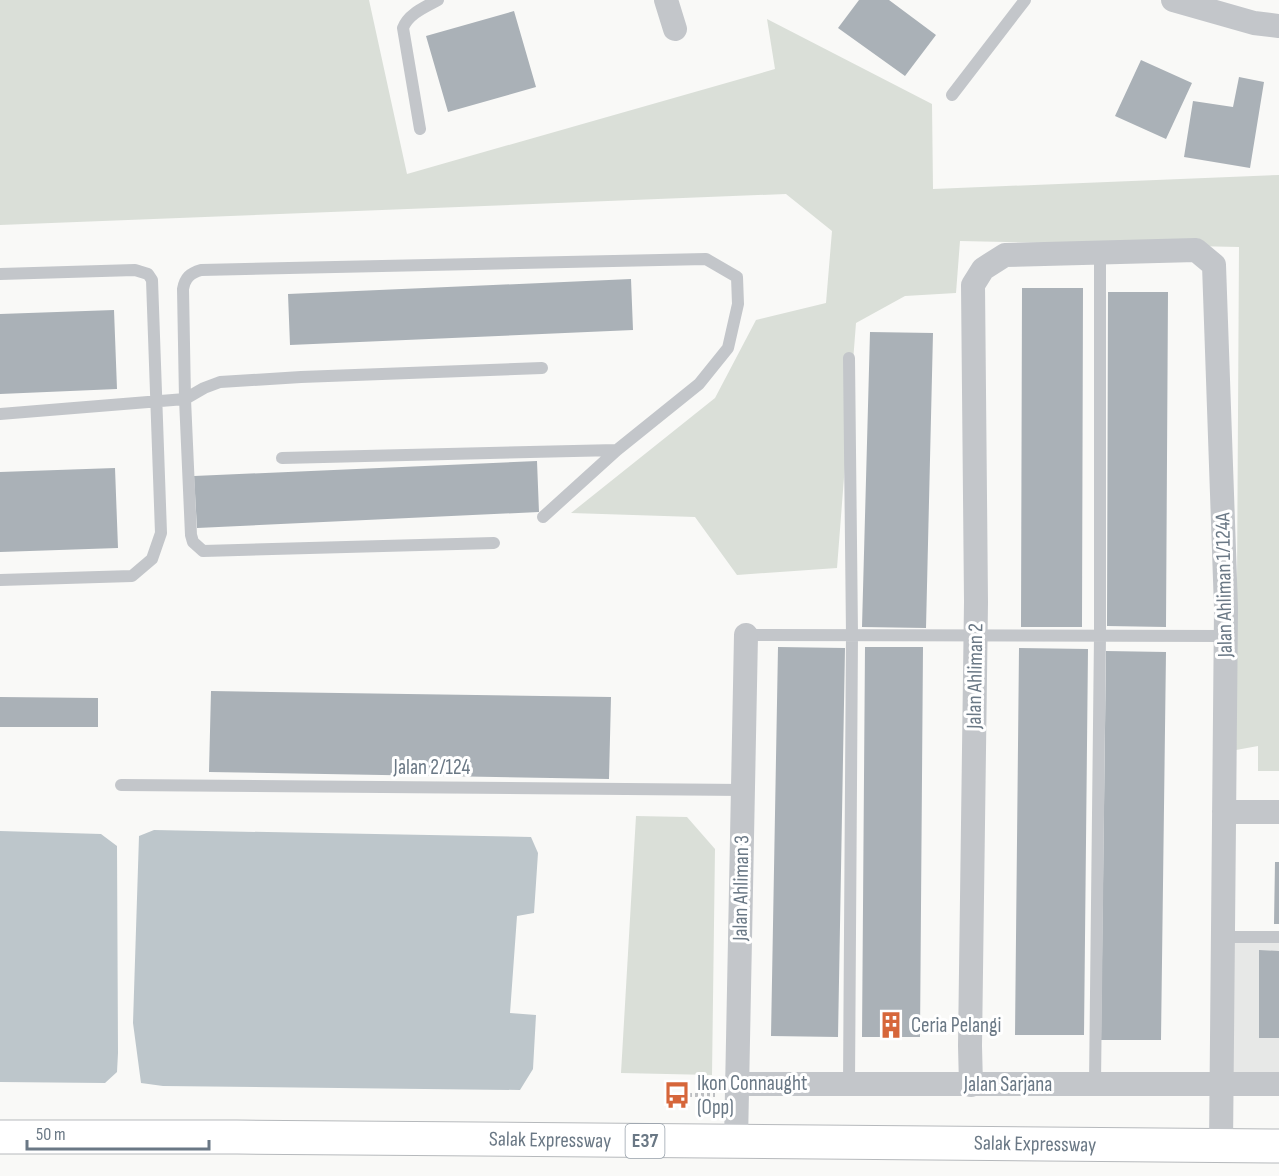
<svg xmlns="http://www.w3.org/2000/svg" width="1279" height="1176" viewBox="0 0 1279 1176" font-family="'Sofia Sans Condensed',sans-serif">
<rect width="100%" height="100%" fill="#f9f9f7"/>
<path fill="#e7e8e7" d="M 1217,932 L 1279,932 L 1279,1090 L 1211,1091 Z"/>
<path fill="#dadfd8" d="M 0,0 L 369,0 L 407,174 L 775,69 L 767,19 L 932,104 L 933,189 L 1279,175 L 1279,771 L 1258,771 L 1258,746 L 1236,750 L 1239,247 L 960,241 L 956,293 L 905,296 L 856,323 L 837,568 L 737,575 L 695,517 L 571,513 L 715,398 L 756,320 L 826,303 L 832,231 L 786,194 L 0,225 Z
M 636,816 L 687,817 L 715,849 L 712,1075 L 621,1073 Z"/>
<path fill="#bdc6cb" d="M 154,830 L 531,837 L 538,853 L 534,913 L 517,916 L 510,1013 L 536,1015 L 533,1069 L 520,1090 L 163,1086 L 141,1083 L 133,1023 L 139,836 Z
M 0,831 L 101,834 L 117,846 L 118,1053 L 117,1072 L 105,1083 L 0,1082 Z"/>
<path fill="#aab1b7" d="M 859,0 L 889,0 L 936,35 L 905,76 L 838,28 Z
M 514,11 L 536,87 L 448,112 L 426,36 Z
M 1141,60 L 1192,83 L 1166,139 L 1115,116 Z
M 1239,77 L 1264,82 L 1250,168 L 1184,157 L 1193,101 L 1233,107 Z
M 631,279 L 633,330 L 290,345 L 288,294 Z
M 1022,288 L 1083,288 L 1082,627 L 1021,627 Z
M 1108,292 L 1168,292 L 1166,627 L 1107,626 Z
M 114,310 L 117,389 L 0,394 L 0,314 Z
M 870,332 L 933,333 L 926,628 L 862,627 Z
M 537,461 L 539,512 L 197,528 L 194,476 Z
M 115,468 L 118,548 L 0,552 L 0,472 Z
M 778,647 L 845,648 L 838,1037 L 771,1036 Z
M 865,647 L 923,647 L 920,1037 L 862,1037 Z
M 1019,648 L 1088,649 L 1084,1035 L 1015,1035 Z
M 1106,651 L 1166,652 L 1161,1040 L 1101,1040 Z
M 211,691 L 611,697 L 609,779 L 209,772 Z
M 0,697 L 98,698 L 98,727 L 0,727 Z
M 1275,862 L 1279,862 L 1279,924 L 1274,924 Z
M 1259,950 L 1279,951 L 1279,1038 L 1259,1038 Z"/>
<g fill="none" stroke-linecap="round" stroke-linejoin="round">
<defs>
<path id="highway" d="M 0,1137 L 237,1137 L 1279,1146"/>
</defs>
<use href="#highway" stroke="#b6b9bc" stroke-width="35"/>
<path stroke="#bdbfc2" stroke-width="4" stroke-dasharray="3 3" stroke-linecap="butt" d="M 677,1095 L 715,1095"/>
<path stroke="#c3c6ca" stroke-width="12" d="M 952,95 L 1025,0
M 420,129 L 403,28 C 408,14 425,7 438,0
M 0,274 L 135,270 L 148,274 L 152,280 L 161,533 L 152,559 L 132,576 L 0,580
M 0,414 L 185,399 L 183,289 C 185,278 190,273 201,270 L 706,259 L 737,277 L 738,304 L 728,348 L 699,384 L 617,450 L 543,517
M 282,458 L 617,450
M 494,543 L 203,551 L 193,542 L 191,535 L 185,399 L 204,388 L 220,382 L 301,377 L 542,368
M 746,635 L 1225,636
M 121,785 L 744,790
M 1223,937 L 1279,937
M 849,1084 L 852,634 L 849,358
M 1095,1084 L 1100,635 L 1100,254"/>
<path stroke="#c3c6ca" stroke-width="24" d="M 666,0 L 675,29
M 1173,0 L 1254,23 L 1279,26
M 1224,812 L 1279,812
M 737,1084 L 1279,1084
M 971,1085 L 970,1046 L 976,602 L 973,285 L 983,269 L 1005,255 L 1196,250 L 1214,265 L 1226,608 L 1221,1146
M 736,1142 L 746,635"/>
<use href="#highway" stroke="#fff" stroke-width="33"/>
</g>
<defs>
<symbol id="building-bare" viewBox="-9 -9 18 18"><path d="M-4-6H4V6H1V3H-1V6H-4ZM-2.5-4.3h1.7v1.8h-1.7ZM.8-4.3h1.7v1.8H.8ZM-2.5-1h1.7V.8h-1.7ZM.8-1h1.7V.8H.8Z" fill="#d6663a" stroke="#fff" stroke-width="2.5" paint-order="stroke"/></symbol>
<symbol id="bus-bare" viewBox="-9 -9 18 18"><path d="M-5-6H5V4H4V6H2V4H-2V6H-4V4H-5ZM-3.5-4V0h7V-4ZM-3.5 1.2v1.5H-2V1.2ZM2 1.2v1.5H3.5V1.2Z" fill="#d6663a" stroke="#fff" stroke-width="2.5" paint-order="stroke"/></symbol>
</defs>
<g fill-rule="evenodd">
<use href="#building-bare" x="872" y="1006" width="38" height="38"/>
<use href="#bus-bare" x="658" y="1076" width="38" height="38"/>
</g>
<g text-anchor="middle" dominant-baseline="central" stroke-width="6" stroke-linejoin="round" paint-order="stroke">
<rect fill="#fff" stroke="#97a0aa" stroke-width="1.5" x="625.5" y="1124" width="39" height="34" rx="4.5"/>
<g font-size="20" font-weight="bold" fill="#6a7885">
<text x="645" y="1141">E37</text>
</g>
<g font-size="21" fill="#6a7885" stroke="#fff">
<text transform="translate(1224 585) rotate(-91)">Jalan Ahliman 1/124A</text>
<text transform="translate(975 676) rotate(-89)">Jalan Ahliman 2</text>
<text x="432" y="767">Jalan 2/124</text>
<text transform="translate(741 888) rotate(-89)">Jalan Ahliman 3</text>
<text x="1008" y="1084">Jalan Sarjana</text>
<text transform="translate(550 1140) rotate(1)">Salak Expressway</text>
<text transform="translate(1035 1144) rotate(1)">Salak Expressway</text>
</g>
<g font-size="21" fill="#6a7885" stroke="#fff" text-anchor="start">
<text x="911" y="1025">Ceria Pelangi</text>
<text x="697" y="1083">Ikon Connaught<tspan x="697" dy="24">(Opp)</tspan></text>
</g>
</g>
<path d="M27 1140v9h182v-9" fill="none" stroke="#6a7885" stroke-width="3"/>
<text x="36" y="1140" font-size="18" fill="#6a7885" stroke="#ffffff" stroke-width="4.5" paint-order="stroke">50 m</text>
</svg>
